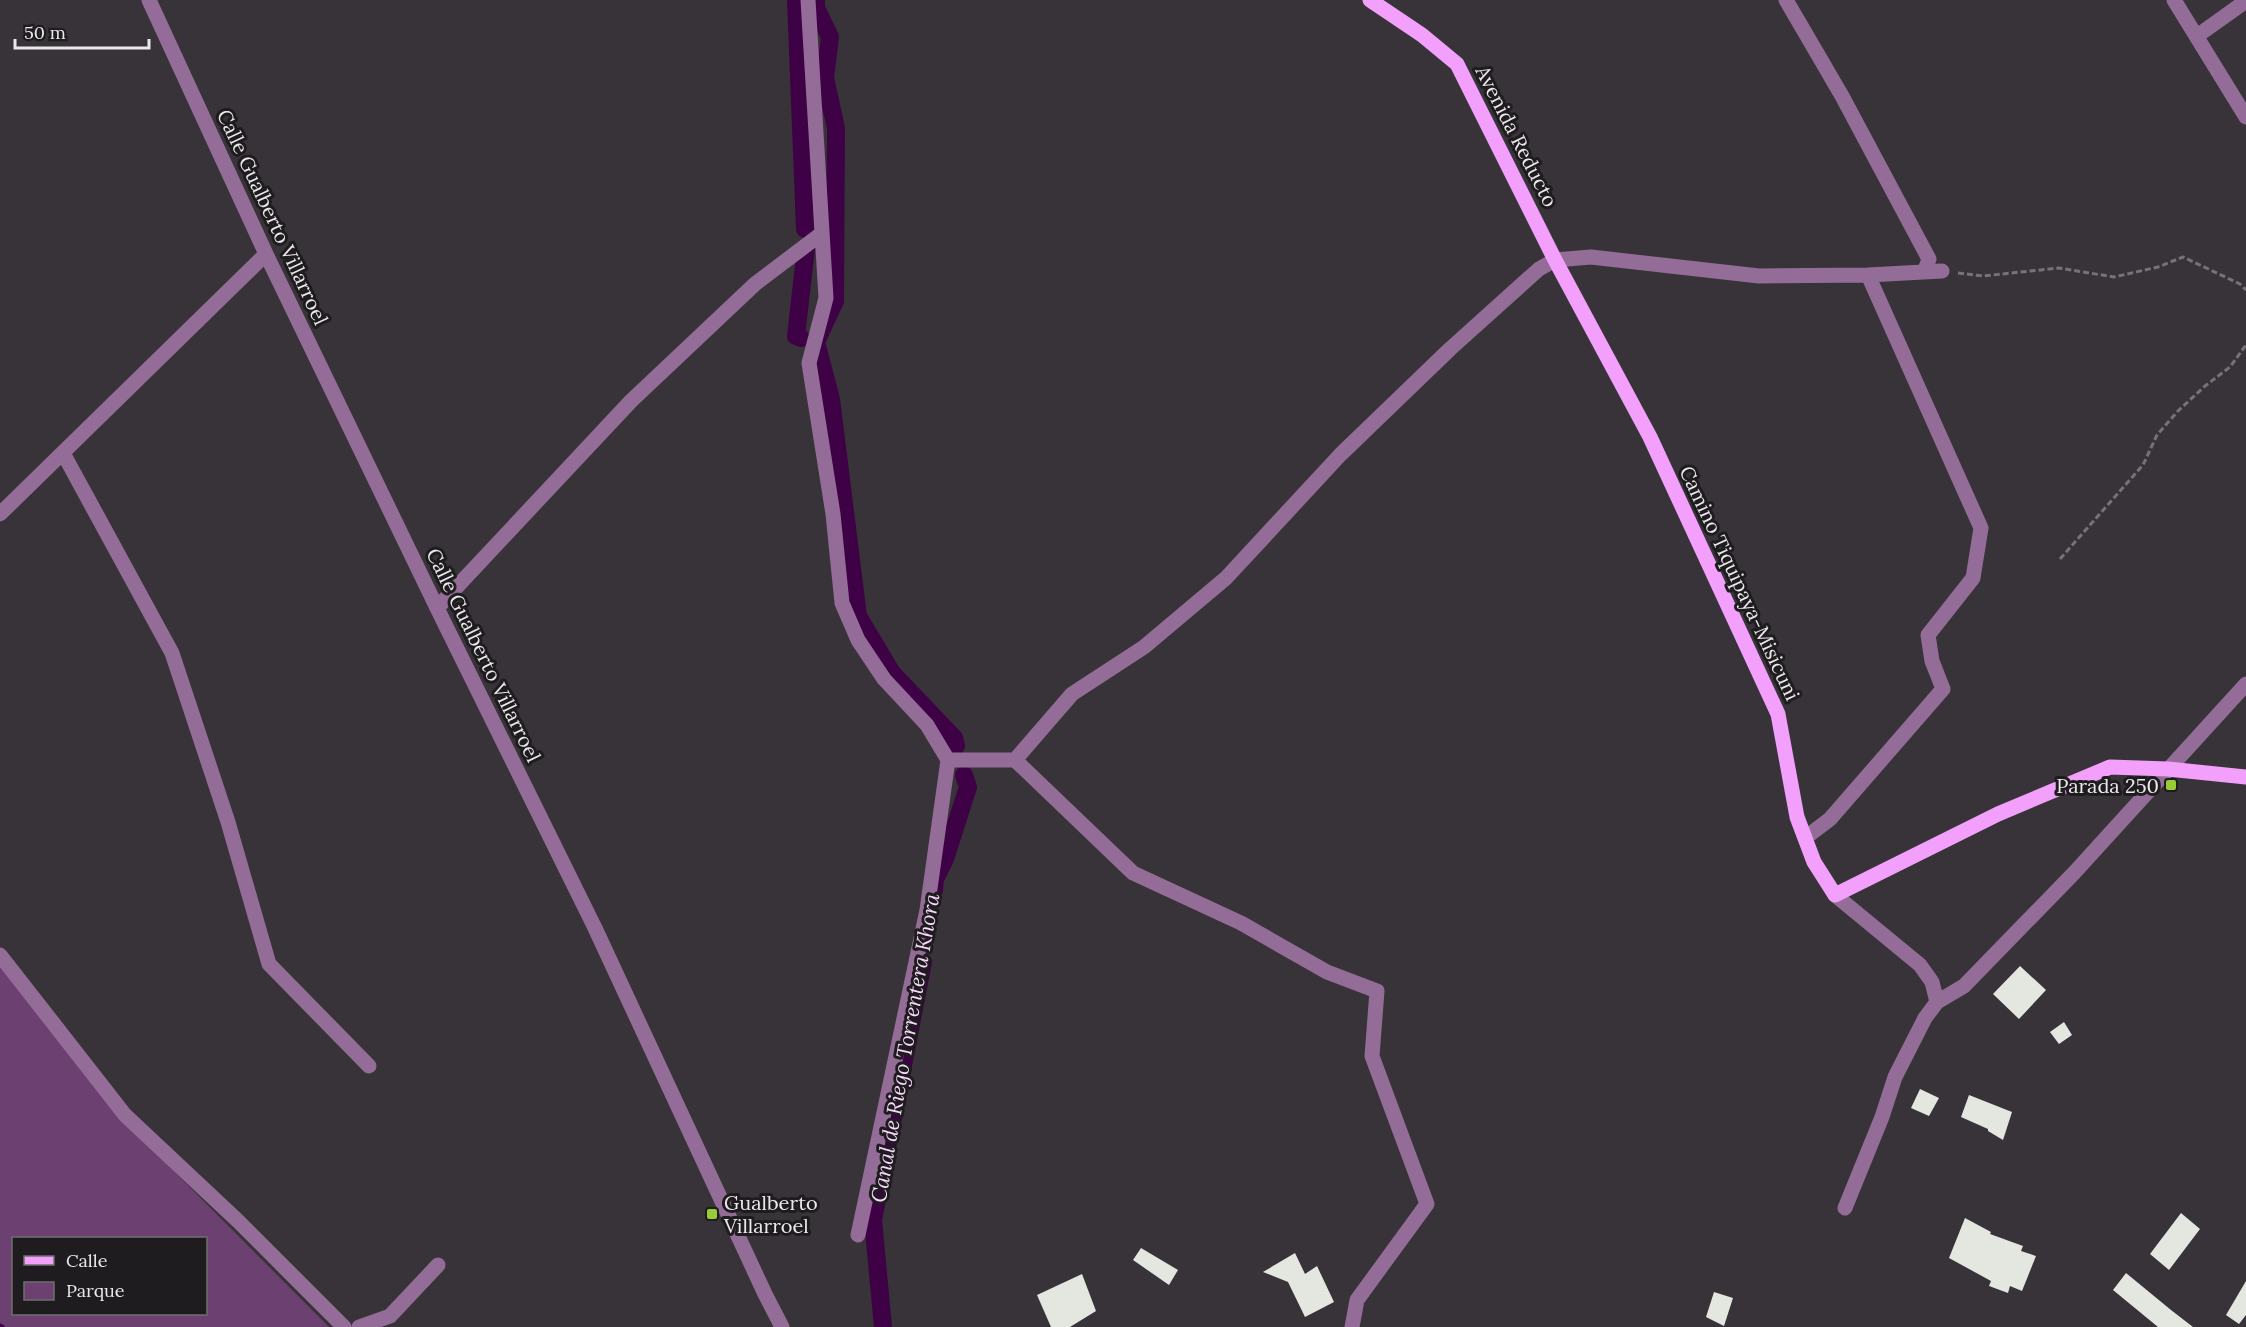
<svg xmlns="http://www.w3.org/2000/svg" width="2246" height="1327" viewBox="0 0 2246 1327" font-family="Lora,serif">
<rect width="100%" height="100%" fill="#383338"/>
<path fill="#6c4171" fill-rule="evenodd" d="M 0,964 L 122,1119 L 329,1327 L 0,1327 ZM 14,1238 L 206,1238 L 206,1314 L 14,1314 Z"/>
<g fill="none" stroke-linecap="round" stroke-linejoin="round">
<path stroke="#3e0145" stroke-width="5" d="M 0,1326 L 2,1327"/>
<path stroke="#3e0145" stroke-width="18" d="M 796,0 L 805,229
M 816,0 L 816,8 L 830,37 L 825,78 L 836,128 L 835,301 L 816,342 L 831,399 L 858,616 L 892,673 L 954,738 L 956,746
M 801,338 L 796,336 L 806,248
M 934,890 L 935,879 L 945,859 L 968,787 L 964,775
M 883,1327 L 873,1220 L 923,962"/>
</g>
<path fill="#e4e7e0" d="M 2020,966 L 2046,990 L 2019,1019 L 1993,994 Z
M 2064,1022 L 2072,1035 L 2059,1044 L 2050,1032 Z
M 1920,1089 L 1939,1098 L 1929,1116 L 1911,1108 Z
M 1969,1095 L 2012,1112 L 2003,1140 L 1988,1131 L 1988,1129 L 1961,1117 Z
M 2181,1213 L 2200,1229 L 2169,1270 L 2150,1254 Z
M 1965,1218 L 1991,1232 L 1990,1234 L 2023,1246 L 2021,1251 L 2036,1256 L 2022,1291 L 2010,1286 L 2008,1293 L 1989,1286 L 1991,1281 L 1949,1258 Z
M 1141,1248 L 1178,1270 L 1169,1285 L 1133,1260 Z
M 1295,1253 L 1305,1274 L 1317,1266 L 1334,1302 L 1305,1317 L 1288,1282 L 1263,1272 Z
M 2126,1273 L 2171,1310 L 2193,1327 L 2158,1327 L 2113,1290 Z
M 1082,1274 L 1096,1311 L 1070,1327 L 1051,1327 L 1037,1295 Z
M 2246,1281 L 2246,1315 L 2239,1324 L 2226,1315 Z
M 1714,1292 L 1733,1298 L 1724,1326 L 1706,1317 Z"/>
<g fill="none" stroke-linecap="round" stroke-linejoin="round">
<path stroke="#767276" stroke-width="3" stroke-dasharray="6 3" stroke-linecap="butt" d="M 1958,273 L 1983,276 L 2059,268 L 2114,277 L 2158,267 L 2183,257 L 2240,284 L 2246,290
M 2060,559 L 2143,465 L 2157,435 L 2178,411 L 2205,386 L 2230,367 L 2246,345"/>
<path stroke="#946c98" stroke-width="15" d="M 149,0 L 266,254 L 437,608 L 595,928 L 765,1294 L 782,1327
M 808,0 L 826,298 L 809,363 L 833,514 L 842,603 L 858,640 L 884,679 L 927,725 L 948,760 L 927,910 L 858,1235
M 1786,0 L 1842,96 L 1929,259 L 1925,270
M 2174,0 L 2246,117
M 2197,36 L 2246,1
M 63,453 L 172,653 L 228,822 L 269,964 L 369,1066
M 0,514 L 266,254
M 437,608 L 631,401 L 755,284 L 821,234
M 948,760 L 1015,760 L 1133,873 L 1241,923 L 1327,972 L 1377,991 L 1372,1056 L 1427,1204 L 1357,1300 L 1352,1327
M 1015,760 L 1072,694 L 1144,647 L 1226,578 L 1340,455 L 1450,349 L 1539,269 L 1555,260 L 1591,257 L 1759,276 L 1868,275 L 1942,271
M 1805,838 L 1830,819 L 1943,689 L 1932,661 L 1928,635 L 1973,578 L 1981,528 L 1868,275
M 1835,895 L 1920,965 L 1932,982 L 1937,1002 L 1925,1018 L 1895,1077 L 1882,1117 L 1845,1208
M 0,955 L 125,1115 L 238,1221 L 344,1327
M 1937,1002 L 1964,986 L 2074,873 L 2246,684
M 359,1327 L 390,1316 L 438,1265"/>
<path stroke="#f39ffc" stroke-width="15" d="M 1370,0 L 1422,35 L 1457,64 L 1555,260 L 1650,437 L 1778,714 L 1797,817 L 1814,862 L 1835,895 L 1998,814 L 2110,767 L 2168,769 L 2246,777"/>
</g>
<g fill="#97cc38" stroke="#1e1c1e" stroke-width="2">
<rect x="2165" y="779" width="12" height="12" rx="3"/>
<rect x="706" y="1208" width="12" height="12" rx="3"/>
</g>
<g text-anchor="middle" dominant-baseline="central" stroke-width="6" stroke-linejoin="round" paint-order="stroke">
<g font-size="20" fill="#eae8eb" stroke="#1e1c1e">
<text transform="translate(1517 136) rotate(63)">Avenida Reducto</text>
<text transform="translate(273 217) rotate(65)">Calle Gualberto Villarroel</text>
<text transform="translate(1740 583) rotate(65)">Camino Tiquipaya-Misicuni</text>
<text transform="translate(484 655) rotate(64)">Calle Gualberto Villarroel</text>
</g>
<g font-size="20" fill="#eae8eb" stroke="#1e1c1e" text-anchor="end">
<text x="2159" y="785">Parada 250</text>
<text x="724" y="1202" text-anchor="start">Gualberto<tspan x="724" dy="23">Villarroel</tspan></text>
</g>
<g font-size="21" font-style="italic" fill="#f9d7fc" stroke="#1e1c1e">
<text transform="translate(905 1048) rotate(-80)">Canal de Riego Torrentera Khora</text>
</g>
</g>
<rect x="12" y="1237" width="195" height="78" fill="#1e1c1e" stroke="#706e70" stroke-width="1.5"/>
<rect x="24" y="1256" width="30" height="9" fill="#f39ffc" stroke="#706e70" stroke-width="1.5"/>
<text x="66" y="1267" font-size="18" fill="#eae8eb">Calle</text>
<rect x="24" y="1282" width="30" height="18" fill="#6c4171" stroke="#706e70" stroke-width="1.5"/>
<text x="66" y="1297" font-size="18" fill="#eae8eb">Parque</text>
<path d="M15 39v9h134v-9" fill="none" stroke="#eae8eb" stroke-width="3"/>
<text x="24" y="39" font-size="18" fill="#eae8eb" stroke="#1e1c1e" stroke-width="4.5" paint-order="stroke">50 m</text>
</svg>
